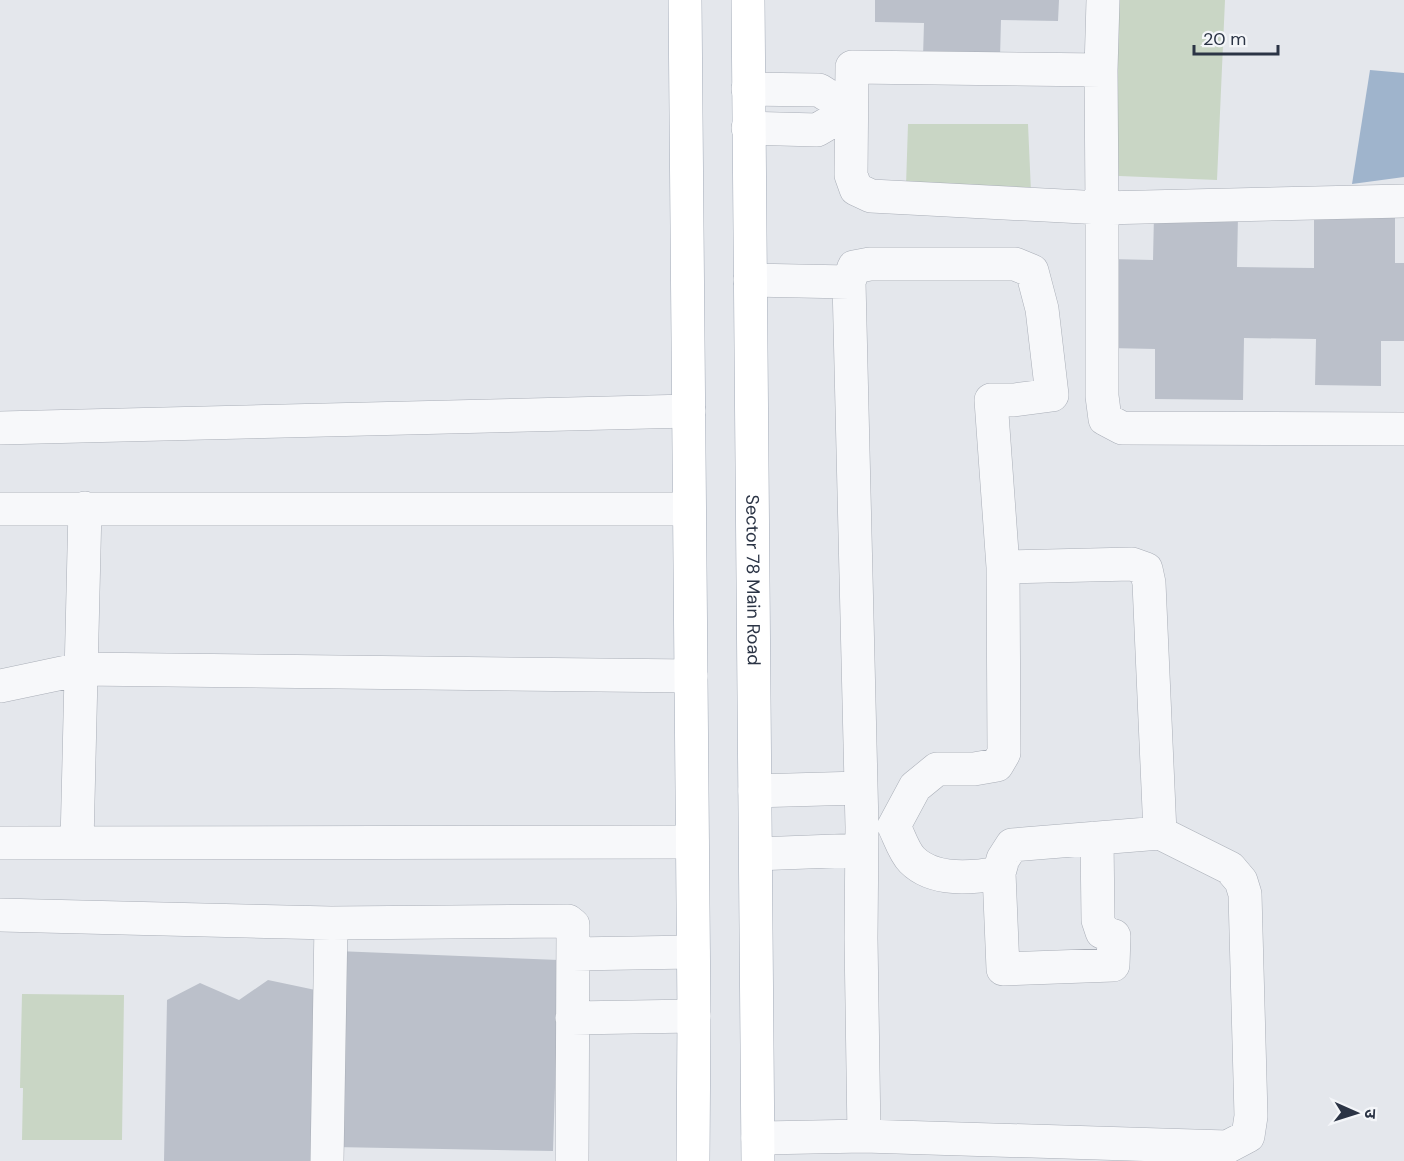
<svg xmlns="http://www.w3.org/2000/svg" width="1404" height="1161" viewBox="0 0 1404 1161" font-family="'DM Sans','Noto Sans Devanagari',sans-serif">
<rect width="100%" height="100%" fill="#e4e7ec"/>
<path fill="#c9d6c5" d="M 1104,0 L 1225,0 L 1217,180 L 1095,175 Z
M 908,124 L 1028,124 L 1031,192 L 906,186 Z
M 22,994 L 124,995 L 122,1140 L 22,1140 L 23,1088 L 20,1088 Z"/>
<path fill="#9fb4cc" d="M 1370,70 L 1404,73 L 1404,177 L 1352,184 Z"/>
<path fill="#bbc0ca" d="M 875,0 L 1059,0 L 1058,21 L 1001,20 L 1000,58 L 923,57 L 924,23 L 875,22 Z
M 1154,215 L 1238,216 L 1237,267 L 1314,268 L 1314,215 L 1395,216 L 1395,263 L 1404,263 L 1404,341 L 1381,341 L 1381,386 L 1315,385 L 1316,339 L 1244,338 L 1243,400 L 1155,399 L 1155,349 L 1109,348 L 1110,259 L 1153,260 Z
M 337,951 L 559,960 L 553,1151 L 334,1147 Z
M 268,980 L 325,992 L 322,1161 L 164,1161 L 167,1000 L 200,983 L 239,1000 Z"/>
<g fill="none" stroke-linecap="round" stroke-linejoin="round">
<defs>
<path id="minor" d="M 1101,70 L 1103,0
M 748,89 L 819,90 L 851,110 L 817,130 L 748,128
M 1404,201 L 1102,208 L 1101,70 L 852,67 L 851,175 L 856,189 L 871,196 L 1102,208 L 1102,396 L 1105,419 L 1122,428 L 1404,429
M 750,280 L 849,282
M 0,428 L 689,411
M 0,509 L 689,509
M 0,686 L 81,669 L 691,676
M 755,791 L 860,788
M 1097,838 L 1098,920 L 1102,932 L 1114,936 L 1113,965 L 1003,969 L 999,873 L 1003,859 L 1012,845 L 1160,833
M 0,843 L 692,842
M 77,843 L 85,508
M 756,854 L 861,850
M 999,873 C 972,878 934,882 912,860 C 904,852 899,836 894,826 L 915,787 L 937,769 L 974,769 L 997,765 L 1004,753 L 1003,567
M 0,915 L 331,923 L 568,921 L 573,925 L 573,929 L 572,1161
M 573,954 L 693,952
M 572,1018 L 694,1016
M 758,1138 L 864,1136 L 1227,1147 L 1248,1136 L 1251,1116 L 1245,894 L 1241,881 L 1230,868 L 1160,833 L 1149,583 L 1146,569 L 1132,564 L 1003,567 L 991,400 L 1014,400 L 1052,395 L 1042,309 L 1032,271 L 1015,264 L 870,264 L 854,267 L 849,282 L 862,827 L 861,938 L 864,1136
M 327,1161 L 331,923"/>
<g id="major">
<path d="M 685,0 L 694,1016 L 693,1161"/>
<path id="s1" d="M 748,0 L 758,1161"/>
</g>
</defs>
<use href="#minor" stroke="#a9aeb7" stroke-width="34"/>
<use href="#major" stroke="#a3abb8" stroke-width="34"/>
<use href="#minor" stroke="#f7f8fa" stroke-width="33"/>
<use href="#major" stroke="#fff" stroke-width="33"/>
</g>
<g text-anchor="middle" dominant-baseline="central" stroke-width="5" stroke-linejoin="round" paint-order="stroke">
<g font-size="18" fill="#2b3445" stroke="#f4f6f9">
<text stroke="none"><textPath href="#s1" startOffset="580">Sector 78 Main Road</textPath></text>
</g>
</g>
<g transform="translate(1356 1113) rotate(93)" stroke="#f4f6f9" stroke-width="4.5" paint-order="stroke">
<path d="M0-4.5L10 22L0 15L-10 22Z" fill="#2b3445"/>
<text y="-9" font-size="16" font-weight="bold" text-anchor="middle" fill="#2b3445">उ</text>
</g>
<path d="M1194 45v9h84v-9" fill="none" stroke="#2b3445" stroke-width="3"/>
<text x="1203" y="45" font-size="18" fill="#2b3445" stroke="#f4f6f9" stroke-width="4.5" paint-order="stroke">20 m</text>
</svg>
